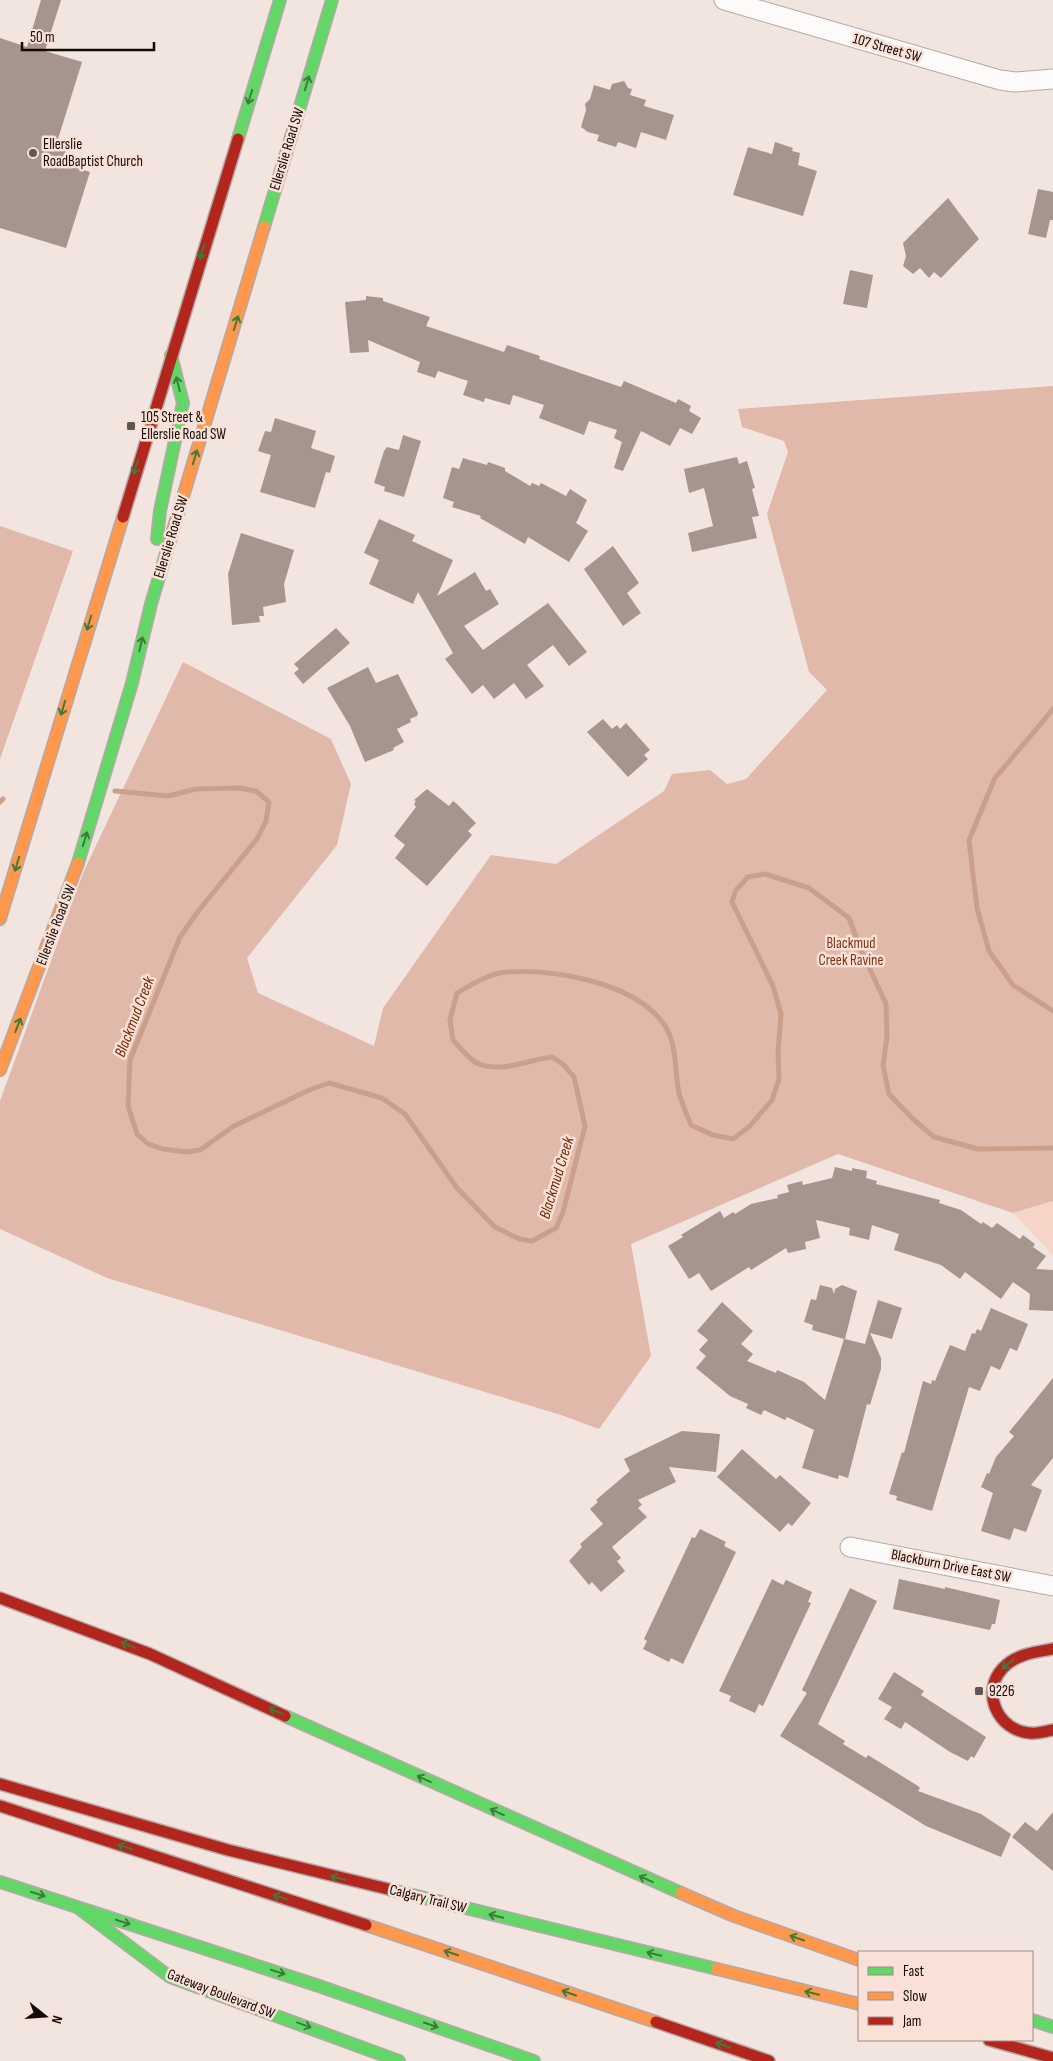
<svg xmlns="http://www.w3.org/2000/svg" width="1053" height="2061" viewBox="0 0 1053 2061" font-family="'Sofia Sans Condensed',sans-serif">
<rect width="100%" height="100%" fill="#f2e4df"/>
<path fill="#f6d4c7" d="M 1053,1201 L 1053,1255 L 1013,1213 Z"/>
<path fill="#e1b9aa" d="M 1053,386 L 1053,1201 L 1013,1213 L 838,1154 L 631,1244 L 651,1356 L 599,1429 L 561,1415 L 107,1278 L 0,1229 L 0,1101 L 83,873 L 183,662 L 331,739 L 351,784 L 337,845 L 247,958 L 258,993 L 374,1046 L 383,1008 L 491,855 L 556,864 L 664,791 L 672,774 L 710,770 L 727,784 L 746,779 L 827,690 L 809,672 L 767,514 L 788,452 L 784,441 L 742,427 L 738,409 Z
M 0,526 L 73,551 L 0,759 Z"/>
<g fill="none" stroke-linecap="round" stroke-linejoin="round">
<path stroke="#cc9e8c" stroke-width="5" d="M 1053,709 L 995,778 L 969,840 L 977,908 L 989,951 L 1013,985 L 1053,1011
M 115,791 L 168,796 L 196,789 L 240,788 L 256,791 L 269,802 L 266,821 L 257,839 L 199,910 L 180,937 L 130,1060 L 128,1106 L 137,1134 L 148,1144 L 163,1149 L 186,1152 L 200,1150 L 234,1126 L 309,1090 L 329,1083 L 382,1098 L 405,1114 L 457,1188 L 495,1227 L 519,1239 L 532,1241 L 556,1228 L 563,1212 L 585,1126 L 574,1077 L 564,1065 L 552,1057 C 528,1060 502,1073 479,1064 C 470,1061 460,1047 453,1040 L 450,1020 L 457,993 C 472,984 488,974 506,972 C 554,969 633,982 663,1023 C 678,1043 674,1070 679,1093 C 682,1104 687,1115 691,1125 L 713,1135 L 733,1139 L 750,1126 L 772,1100 L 779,1079 L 778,1053 L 781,1014 L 773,986 L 732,902 L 736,890 L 748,877 L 765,874 L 809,888 L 849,918 L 861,950 L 886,1004 L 887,1037 L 883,1065 L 889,1094 L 913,1119 L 934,1137 L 978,1149 L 1053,1148
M 0,802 L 3,799"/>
</g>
<path fill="#a6948e" d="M 41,0 L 61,0 L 45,51 L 82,62 L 58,139 L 73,166 L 90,172 L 66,248 L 0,228 L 0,38 L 27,47 Z
M 624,81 L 628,88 L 632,89 L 630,95 L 646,100 L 644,106 L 674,115 L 666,140 L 641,132 L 636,148 L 618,142 L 616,147 L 597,141 L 599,135 L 588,132 L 581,127 L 586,110 L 585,104 L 590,99 L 594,85 L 610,90 L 612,84 Z
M 775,142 L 793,148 L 792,151 L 800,153 L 798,165 L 817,171 L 803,216 L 733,195 L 748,147 L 772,154 Z
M 1038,189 L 1053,192 L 1053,220 L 1050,220 L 1046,238 L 1028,234 Z
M 948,198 L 979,239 L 941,278 L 934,272 L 929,278 L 920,268 L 913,274 L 903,266 L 906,256 L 903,243 Z
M 850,270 L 873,275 L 867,308 L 843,304 Z
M 366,296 L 383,298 L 383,301 L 430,317 L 426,326 L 504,352 L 507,345 L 540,356 L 539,359 L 621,387 L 624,381 L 676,403 L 678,399 L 691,406 L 689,411 L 701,418 L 692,434 L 680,428 L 670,446 L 641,431 L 623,471 L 614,468 L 622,442 L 614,438 L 617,430 L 589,421 L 584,435 L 539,418 L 544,405 L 513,395 L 510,405 L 485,398 L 484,402 L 463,395 L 468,381 L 438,371 L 435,378 L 417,372 L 420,362 L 368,340 L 369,352 L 350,353 L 345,302 L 366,300 Z
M 275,418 L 316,431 L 311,448 L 335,456 L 330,473 L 326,472 L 315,508 L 260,492 L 271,455 L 258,451 L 265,431 L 271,432 Z
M 403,435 L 421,441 L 404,497 L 384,491 L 385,487 L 374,483 L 384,451 L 387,447 L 399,450 Z
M 737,457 L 739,464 L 747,461 L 755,488 L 752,489 L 759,516 L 752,517 L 757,538 L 692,552 L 688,533 L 713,526 L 704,488 L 689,493 L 684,469 Z
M 463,458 L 487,465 L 488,462 L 505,468 L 505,471 L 530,486 L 532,483 L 539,486 L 541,483 L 566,496 L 570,489 L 587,500 L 576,523 L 588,531 L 569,562 L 528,537 L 525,544 L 480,518 L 481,516 L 452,507 L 454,502 L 443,498 L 452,467 L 459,469 Z
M 379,519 L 415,535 L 412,541 L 453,560 L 437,596 L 475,572 L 486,591 L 490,589 L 499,604 L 464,626 L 483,650 L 548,603 L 587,652 L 569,666 L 553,645 L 527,665 L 544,686 L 526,699 L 514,683 L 494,699 L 483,685 L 472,694 L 445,659 L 453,653 L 418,592 L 413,604 L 369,584 L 379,560 L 364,553 Z
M 241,533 L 294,550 L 284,584 L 286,602 L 263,607 L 264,616 L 259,616 L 260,622 L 232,625 L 228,574 Z
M 613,546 L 639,583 L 627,593 L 641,613 L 623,626 L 584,569 Z
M 336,628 L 350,643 L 303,684 L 294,673 L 299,669 L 294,664 Z
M 368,667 L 376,683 L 398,674 L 418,713 L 417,716 L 410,719 L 411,722 L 397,729 L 404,742 L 393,748 L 394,750 L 365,762 L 350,726 L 327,688 Z
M 603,719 L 612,729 L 617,725 L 620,729 L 626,723 L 650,750 L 644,755 L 648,759 L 628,777 L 587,732 Z
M 427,789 L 449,806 L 453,801 L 456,803 L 476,823 L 468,831 L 472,835 L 427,886 L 395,858 L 405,845 L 394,836 L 416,807 L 414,804 L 416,801 L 414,800 Z
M 835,1167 L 852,1171 L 852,1168 L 867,1171 L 866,1178 L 877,1181 L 876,1184 L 940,1200 L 939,1203 L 961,1210 L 981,1224 L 983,1222 L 992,1228 L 997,1223 L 1020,1239 L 1023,1235 L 1035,1244 L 1033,1247 L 1046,1256 L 1036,1269 L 1053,1270 L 1053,1311 L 1029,1310 L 1030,1294 L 1013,1282 L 1001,1299 L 965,1272 L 960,1279 L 941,1265 L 894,1250 L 899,1234 L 872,1225 L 869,1240 L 849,1235 L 850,1228 L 816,1220 L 820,1238 L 805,1242 L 806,1249 L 788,1253 L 786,1248 L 751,1270 L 749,1267 L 711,1291 L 699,1273 L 689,1279 L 668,1246 L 683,1237 L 681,1235 L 720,1211 L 724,1218 L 733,1212 L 735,1214 L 751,1204 L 778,1198 L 777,1195 L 789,1192 L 787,1185 L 802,1181 L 803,1185 L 832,1178 Z
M 820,1285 L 832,1288 L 834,1294 L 835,1289 L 842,1285 L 857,1291 L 845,1339 L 865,1344 L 878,1300 L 902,1308 L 892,1339 L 870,1333 L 881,1358 L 881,1369 L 870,1405 L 867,1404 L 848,1478 L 839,1475 L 838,1479 L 802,1468 L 814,1430 L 787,1417 L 785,1420 L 764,1410 L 761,1415 L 746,1408 L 748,1404 L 730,1396 L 696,1368 L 706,1356 L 699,1350 L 708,1340 L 697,1331 L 722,1302 L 753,1331 L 741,1344 L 753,1354 L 747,1361 L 776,1373 L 777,1370 L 804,1382 L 825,1400 L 844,1339 L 812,1330 L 813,1325 L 804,1322 L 811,1299 L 816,1300 Z
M 991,1308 L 1028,1324 L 1017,1351 L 1010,1348 L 1000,1370 L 991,1366 L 980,1391 L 969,1387 L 932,1511 L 896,1500 L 897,1496 L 889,1494 L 902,1452 L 904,1453 L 923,1381 L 931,1384 L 932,1380 L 935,1381 L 950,1345 L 965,1351 L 972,1333 L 975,1334 L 977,1329 L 981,1331 Z
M 1053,1378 L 1053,1458 L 1031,1485 L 1042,1490 L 1026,1532 L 1014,1528 L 1010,1540 L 981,1531 L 993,1493 L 981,1487 L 987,1473 L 989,1474 L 996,1457 L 1014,1436 L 1009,1432 Z
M 682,1431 L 720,1434 L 716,1472 L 669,1467 L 676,1482 L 638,1500 L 642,1505 L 638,1508 L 647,1517 L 612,1547 L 621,1558 L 617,1561 L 625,1571 L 601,1592 L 592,1582 L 589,1585 L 569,1561 L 582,1547 L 580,1544 L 603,1524 L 590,1509 L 598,1502 L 596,1500 L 630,1471 L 624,1459 Z
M 742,1449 L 776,1479 L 780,1475 L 811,1503 L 792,1526 L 788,1523 L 780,1532 L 717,1477 Z
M 700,1529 L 726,1542 L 724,1546 L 736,1552 L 683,1664 L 671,1658 L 669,1662 L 643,1649 L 647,1641 L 644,1639 L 692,1537 L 695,1538 Z
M 772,1579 L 783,1585 L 786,1580 L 812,1592 L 808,1602 L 811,1603 L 763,1706 L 759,1704 L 755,1713 L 729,1701 L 731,1696 L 719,1691 Z
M 899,1579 L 945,1589 L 945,1587 L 1000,1600 L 995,1624 L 992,1624 L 990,1630 L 893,1609 Z
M 850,1588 L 877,1601 L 818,1724 L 845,1741 L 843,1744 L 866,1758 L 868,1755 L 918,1786 L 920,1788 L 918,1791 L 981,1814 L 1011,1834 L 1001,1857 L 926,1826 L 780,1736 L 807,1693 L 802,1690 Z
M 894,1672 L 924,1691 L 921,1695 L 986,1737 L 974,1758 L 971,1756 L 968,1761 L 950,1752 L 905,1722 L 901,1729 L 884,1719 L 892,1707 L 878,1699 Z
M 1053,1812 L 1053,1871 L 1012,1837 L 1025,1822 L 1037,1831 Z"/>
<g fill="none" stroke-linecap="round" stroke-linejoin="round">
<defs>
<path id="street" d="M 724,0 L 1000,80 L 1015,82 L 1053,79
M 850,1547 L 1053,1586"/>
<path id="fast" d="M 238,139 L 280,0
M 264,227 L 332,0
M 157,539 L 160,511 L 183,403 L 171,355
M 78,863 L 132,683 L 151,604 L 170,540
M 285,1716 L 681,1893
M 0,1882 L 77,1907 L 170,1977 L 399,2061
M 392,1890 L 717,1969
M 77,1907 L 319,1986 L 534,2061
M 1032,2020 L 1053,2027"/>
<path id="slow" d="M 170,540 L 264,227
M 0,919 L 123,517
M 0,1070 L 78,863
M 681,1893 L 734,1916 L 859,1960
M 366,1925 L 656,2022
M 717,1969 L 859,2004"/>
<path id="jam" d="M 123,517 L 238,139
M 0,1598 L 150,1654 L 285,1716
M 1053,1649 C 1036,1652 1016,1654 1003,1668 C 980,1692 998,1731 1030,1733 C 1037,1734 1046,1731 1053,1730
M 0,1784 L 228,1850 L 392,1890
M 0,1806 L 366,1925
M 656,2022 L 769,2061
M 989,2040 L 1053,2058"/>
</defs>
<use href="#street" stroke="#b4a9a5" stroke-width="21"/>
<use href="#fast" stroke="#b4a9a5" stroke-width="14"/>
<use href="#slow" stroke="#b4a9a5" stroke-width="14"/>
<use href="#jam" stroke="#b4a9a5" stroke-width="14"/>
<use href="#street" stroke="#fdfbfa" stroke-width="19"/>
<use href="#fast" stroke="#63d668" stroke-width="11"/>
<use href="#slow" stroke="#ff974d" stroke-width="11"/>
<use href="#jam" stroke="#b3261e" stroke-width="11"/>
</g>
<defs><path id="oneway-shaft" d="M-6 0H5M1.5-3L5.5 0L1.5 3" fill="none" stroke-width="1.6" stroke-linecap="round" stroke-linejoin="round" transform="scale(1.25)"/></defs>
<g stroke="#3f7a3c">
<use href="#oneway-shaft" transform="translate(307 83) rotate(-73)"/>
<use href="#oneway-shaft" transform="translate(250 97) rotate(107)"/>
<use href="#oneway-shaft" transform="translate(202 252) rotate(107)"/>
<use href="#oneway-shaft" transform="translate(236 323) rotate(-73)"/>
<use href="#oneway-shaft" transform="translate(178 384) rotate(-104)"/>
<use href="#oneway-shaft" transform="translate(195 457) rotate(-73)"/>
<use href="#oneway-shaft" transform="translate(136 467) rotate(107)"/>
<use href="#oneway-shaft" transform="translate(89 623) rotate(107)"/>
<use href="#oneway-shaft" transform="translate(141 644) rotate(-77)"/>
<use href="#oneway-shaft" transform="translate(63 708) rotate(107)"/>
<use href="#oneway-shaft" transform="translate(85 839) rotate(-73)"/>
<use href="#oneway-shaft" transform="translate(17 864) rotate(107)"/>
<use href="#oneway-shaft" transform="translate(18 1025) rotate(-69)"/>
<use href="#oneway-shaft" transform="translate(128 1645) rotate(-158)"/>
<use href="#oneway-shaft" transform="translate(1008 1664) rotate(141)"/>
<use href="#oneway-shaft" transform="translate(276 1711) rotate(-155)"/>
<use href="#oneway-shaft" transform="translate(424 1779) rotate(-155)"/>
<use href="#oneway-shaft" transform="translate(497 1812) rotate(-156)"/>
<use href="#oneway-shaft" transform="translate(125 1847) rotate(-162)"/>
<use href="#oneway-shaft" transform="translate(338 1878) rotate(-166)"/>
<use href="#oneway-shaft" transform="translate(646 1879) rotate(-156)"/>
<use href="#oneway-shaft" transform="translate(38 1894) rotate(18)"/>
<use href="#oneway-shaft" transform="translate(280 1897) rotate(-161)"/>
<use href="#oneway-shaft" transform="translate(496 1916) rotate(-166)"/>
<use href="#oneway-shaft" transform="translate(123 1922) rotate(18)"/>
<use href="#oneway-shaft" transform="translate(797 1938) rotate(-161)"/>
<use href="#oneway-shaft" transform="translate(451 1953) rotate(-162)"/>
<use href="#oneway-shaft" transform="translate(654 1954) rotate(-166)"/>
<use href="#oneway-shaft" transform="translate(278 1972) rotate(18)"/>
<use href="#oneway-shaft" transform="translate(569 1993) rotate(-161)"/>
<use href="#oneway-shaft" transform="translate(812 1993) rotate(-166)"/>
<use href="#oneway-shaft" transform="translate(304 2025) rotate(20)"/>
<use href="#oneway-shaft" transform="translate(431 2025) rotate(19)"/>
<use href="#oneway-shaft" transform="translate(723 2045) rotate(-161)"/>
</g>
<g fill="#605653" stroke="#fae1d7" stroke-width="2">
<circle cx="33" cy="153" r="5"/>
<rect x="126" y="421" width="10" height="10" rx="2.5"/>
<rect x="974" y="1686" width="10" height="10" rx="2.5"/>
</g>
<g text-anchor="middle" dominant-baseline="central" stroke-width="5" stroke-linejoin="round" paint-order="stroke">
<g font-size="15" fill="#120a07" stroke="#fae1d7">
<text transform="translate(887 48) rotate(16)">107 Street SW</text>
<text transform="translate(287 149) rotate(-73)">Ellerslie Road SW</text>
<text transform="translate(171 537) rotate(-73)">Ellerslie Road SW</text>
<text transform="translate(56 925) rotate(-69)">Ellerslie Road SW</text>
<text transform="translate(951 1566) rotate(11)">Blackburn Drive East SW</text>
<text transform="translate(428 1899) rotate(14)">Calgary Trail SW</text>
<text transform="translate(221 1994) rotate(21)">Gateway Boulevard SW</text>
</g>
<g font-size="15" fill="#120a07" stroke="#fae1d7" text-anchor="start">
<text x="43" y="144">Ellerslie<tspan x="43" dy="17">RoadBaptist Church</tspan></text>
<text x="141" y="417">105 Street &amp;<tspan x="141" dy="17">Ellerslie Road SW</tspan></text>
<text x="989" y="1691">9226</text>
</g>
<g font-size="15" fill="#7e3415" stroke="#fae1d7">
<text x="851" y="943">Blackmud<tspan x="851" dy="17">Creek Ravine</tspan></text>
</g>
<g font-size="16" font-style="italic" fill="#702604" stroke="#fae1d7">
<text transform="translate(135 1017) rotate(-69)">Blackmud Creek</text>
<text transform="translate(557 1178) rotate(-73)">Blackmud Creek</text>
</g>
</g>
<rect x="858" y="1951" width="175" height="90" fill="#fae1d7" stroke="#9d8b84"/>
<rect x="868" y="1967" width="25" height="8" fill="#63d668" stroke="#9d8b84"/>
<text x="903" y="1976" font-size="15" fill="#120a07">Fast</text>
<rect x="868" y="1992" width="25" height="8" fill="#ff974d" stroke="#9d8b84"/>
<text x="903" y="2001" font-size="15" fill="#120a07">Slow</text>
<rect x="868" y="2017" width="25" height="8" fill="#b3261e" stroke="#9d8b84"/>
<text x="903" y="2026" font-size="15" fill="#120a07">Jam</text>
<g transform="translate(45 2016) rotate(107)" stroke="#fae1d7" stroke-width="4" paint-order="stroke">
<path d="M0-4L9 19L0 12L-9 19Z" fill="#120a07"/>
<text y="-8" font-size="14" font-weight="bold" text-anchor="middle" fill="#120a07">N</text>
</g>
<path d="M22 42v8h132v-8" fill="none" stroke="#120a07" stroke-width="2.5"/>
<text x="30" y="42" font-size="15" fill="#120a07" stroke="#fae1d7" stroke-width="4" paint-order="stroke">50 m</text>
</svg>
